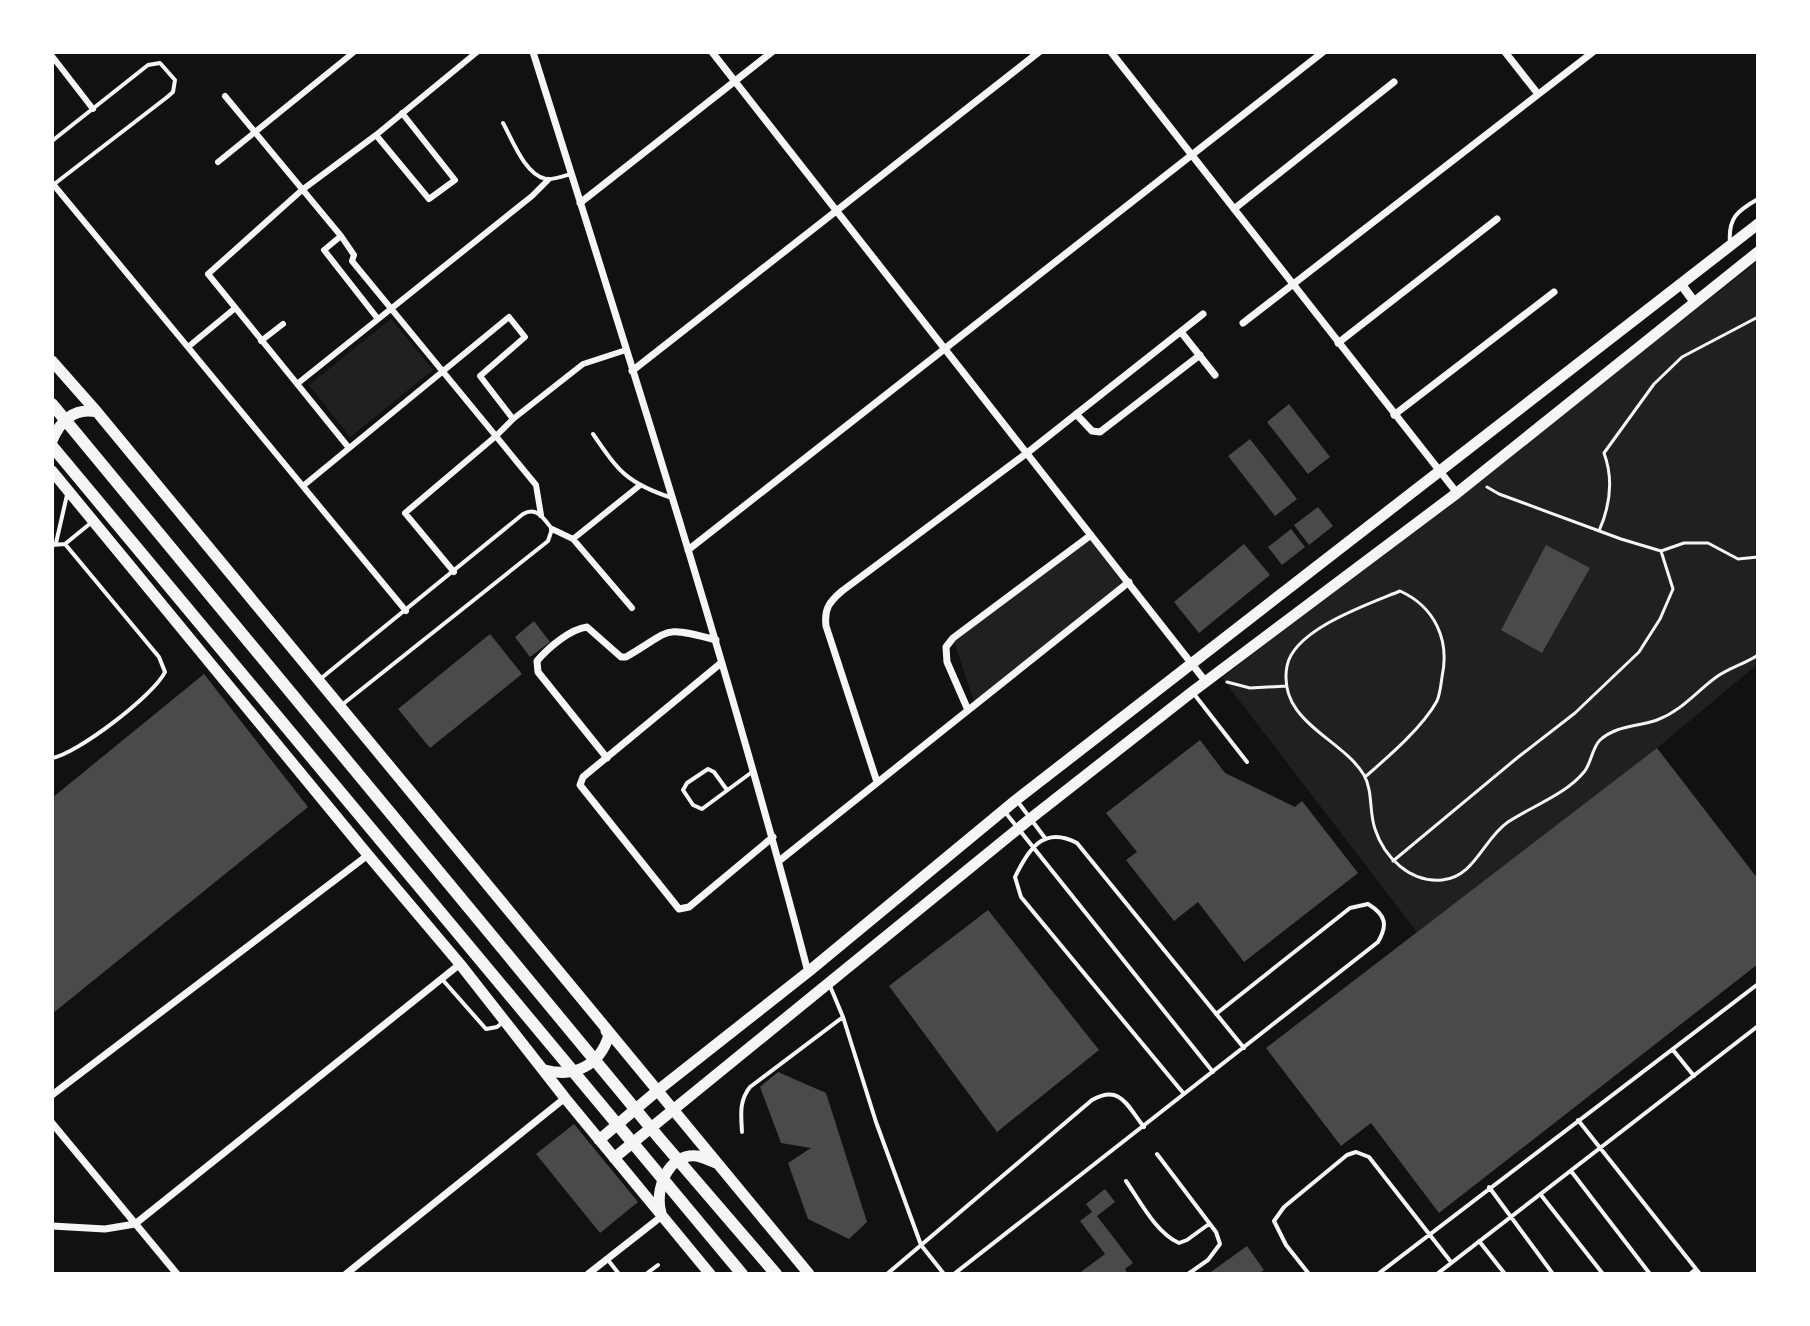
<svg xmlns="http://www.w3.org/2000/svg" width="1810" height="1326" viewBox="0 0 1810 1326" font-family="'Asap Condensed',sans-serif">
<rect width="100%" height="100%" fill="#111"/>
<path fill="#202020" d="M 1758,261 L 1758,664 L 1657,748 L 1417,932 L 1222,678 Z
M 391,319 L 433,370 L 350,437 L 309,385 Z
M 1091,535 L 1129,582 L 975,704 L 953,638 Z"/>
<path fill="#4a4a4a" d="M 1289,404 L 1330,457 L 1308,474 L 1267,422 Z
M 1250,439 L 1297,499 L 1275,516 L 1228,456 Z
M 1318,507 L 1333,526 L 1309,545 L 1294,525 Z
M 1291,529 L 1305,547 L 1282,565 L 1268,547 Z
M 1244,544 L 1270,575 L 1199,633 L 1174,602 Z
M 1546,545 L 1590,568 L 1542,653 L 1501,630 Z
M 534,621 L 550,642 L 530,657 L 515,637 Z
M 490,634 L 522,674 L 430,748 L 398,709 Z
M 204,674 L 308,807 L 52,1014 L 52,798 Z
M 1200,740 L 1225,773 L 1295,807 L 1302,801 L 1358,873 L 1244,962 L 1198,902 L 1174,921 L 1126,860 L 1137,852 L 1106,813 Z
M 1657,748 L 1758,879 L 1758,964 L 1439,1213 L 1371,1123 L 1341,1146 L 1266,1048 Z
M 988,910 L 1099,1050 L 997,1132 L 889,986 Z
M 778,1072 L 826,1093 L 867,1222 L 849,1239 L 808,1219 L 788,1163 L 811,1148 L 781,1143 L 760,1087 Z
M 574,1124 L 638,1202 L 600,1233 L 536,1154 Z
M 1105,1189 L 1115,1202 L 1097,1216 L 1133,1263 L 1125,1269 L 1128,1274 L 1078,1274 L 1105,1254 L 1080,1221 L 1092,1212 L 1086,1204 Z
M 1247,1246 L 1264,1270 L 1258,1274 L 1208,1274 Z"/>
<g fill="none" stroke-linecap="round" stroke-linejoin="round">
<path stroke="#f5f5f5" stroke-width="3" d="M 1487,487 L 1499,494 L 1621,539 L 1661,551 L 1684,543 L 1708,543 L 1738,559 L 1758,557
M 1599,531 C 1610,506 1614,480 1604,453 L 1654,384 L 1682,357 L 1758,317
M 1227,682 L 1250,688 L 1287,686
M 1365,777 C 1388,757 1422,728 1437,701 C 1440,694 1441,684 1442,677 C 1450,640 1435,607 1400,591 C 1369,604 1294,629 1287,666 C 1277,722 1341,737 1364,775 C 1373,791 1369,812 1375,829 C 1384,857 1410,883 1442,880 C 1475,877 1483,839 1508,822 C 1532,806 1565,795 1584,772 C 1591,764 1592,748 1600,740 C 1617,725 1637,727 1657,720 C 1681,711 1695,693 1715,678 C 1728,668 1745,664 1758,655
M 1393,861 L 1517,758 L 1575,713 L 1639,652 L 1660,619 L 1673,589 L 1661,551"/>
<path stroke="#f5f5f5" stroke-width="4" d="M 503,123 C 512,139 525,175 546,179 C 553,180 564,176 571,174
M 52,141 L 148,65 L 160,63 L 175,80 L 173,92 L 166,98 L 53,185
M 1730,243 C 1728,218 1737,211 1758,199
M 593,434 C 619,472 627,483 672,498
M 56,543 L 67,495
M 52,545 L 65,544 L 92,522
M 319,680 L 523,514 C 537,506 544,519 552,529 L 548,541 L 343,704
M 1194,694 L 1247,762
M 52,758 C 77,754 154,695 165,672 L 159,657 L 65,544
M 727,790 L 714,772 L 708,769 L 687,783 L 683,790 L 693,805 L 702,809 L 752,772
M 1018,802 L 1045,838
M 1005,812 L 1213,1072
M 441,978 L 486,1029 L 497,1027 L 503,1022
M 830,986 L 843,1017 L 876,1122 L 921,1245 L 944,1274
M 1673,1050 L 1694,1076
M 1184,1094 L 1021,897 L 1015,877 C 1028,850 1043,825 1077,843 L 1244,1048
M 1578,1120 L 1700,1274
M 742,1132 C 741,1114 739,1101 750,1087 L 843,1017
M 1157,1154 L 1216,1232 L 1220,1244 L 1208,1260 L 1188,1274
M 1571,1171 L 1650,1274
M 1126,1181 C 1140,1201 1156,1233 1179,1243 L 1187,1240 L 1209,1224
M 1489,1187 L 1553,1274
M 1541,1195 L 1603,1274
M 1479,1241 L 1505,1274
M 608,1260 L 619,1274
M 646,1274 L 658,1265
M 887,1274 L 1092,1100 C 1121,1084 1127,1106 1144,1127
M 954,1274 L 1378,942 C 1388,925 1386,915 1368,904 L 1350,908 L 1216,1014
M 1309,1274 L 1286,1245 L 1274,1221 L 1284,1207 L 1347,1155 L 1356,1152 L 1369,1157 L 1451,1262
M 1378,1274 L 1758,984
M 1437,1274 L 1758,1026
M 1690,1274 L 1696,1269"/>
<path stroke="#f5f5f5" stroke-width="6" d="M 52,56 L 93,109
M 225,96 L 341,236 L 354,255 L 352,261 L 536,485 L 541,515
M 376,135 L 429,199 L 455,180 L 402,113
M 218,162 L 354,52
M 53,184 L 406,611
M 341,236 L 324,250 L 378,319
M 261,341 L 283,324
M 188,347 L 234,309
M 297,384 L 532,196 L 548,180
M 349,448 L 208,274 L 302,190 L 376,135 L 477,52
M 303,486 L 509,317 L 525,337 L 480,376 L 513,419
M 552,529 L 573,539 L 639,486
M 573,539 L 632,608
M 454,572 L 405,513 L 496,436 L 513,419 L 583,364 L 626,350"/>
<path stroke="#f5f5f5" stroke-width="7" d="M 533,52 C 629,357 727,662 808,972
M 712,52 L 1206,682
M 1111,52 L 1457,493
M 1505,52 L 1538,94
M 580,203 L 772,52
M 1234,209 L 1394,82
M 1243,323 L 1593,52
M 1181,332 L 1215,375
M 1338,343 L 1497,219
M 632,371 L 1039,52
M 1076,414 L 1092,431 L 1100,432 L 1200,355
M 1394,415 L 1554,292
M 688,550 L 1323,52
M 721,663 L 583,777 L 580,785 L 679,909 L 689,907 L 773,837
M 968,710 L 947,662 L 946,647 L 953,638 L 1091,535
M 607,758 L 538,672 L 537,661 C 548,648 570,629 587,627 L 621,657 L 626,657 C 673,630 660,625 716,640
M 877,782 L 826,626 C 824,609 829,602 842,591 L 1027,453 L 1203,314
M 779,861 L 1129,582
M 52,1095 L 368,855
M 52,1123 L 177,1274
M 52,1226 L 105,1229 L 135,1224 L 460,964
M 346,1274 L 565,1098
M 588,1274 L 662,1216"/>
<path stroke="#f5f5f5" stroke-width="9" d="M 1681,284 L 1695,303"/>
<path stroke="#f5f5f5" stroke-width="11" d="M 52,361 L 97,412 L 809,1274
M 52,441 C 60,421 74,407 97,412
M 52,471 L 368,855 L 460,964 L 565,1098 L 710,1274
M 545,1070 C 575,1078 600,1065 609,1035 L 606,1031
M 599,1140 L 657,1091 L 808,972 L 1016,800 L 1758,224
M 614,1158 L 1030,819 L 1192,692 L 1457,493 L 1758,252
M 661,1213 C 654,1190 668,1153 697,1156 C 703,1157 710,1161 716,1163"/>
<path stroke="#f5f5f5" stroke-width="12" d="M 52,404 L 660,1139 L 776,1274
M 52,446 L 742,1274"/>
</g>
<rect width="1810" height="1326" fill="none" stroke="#ffffff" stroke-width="108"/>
</svg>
